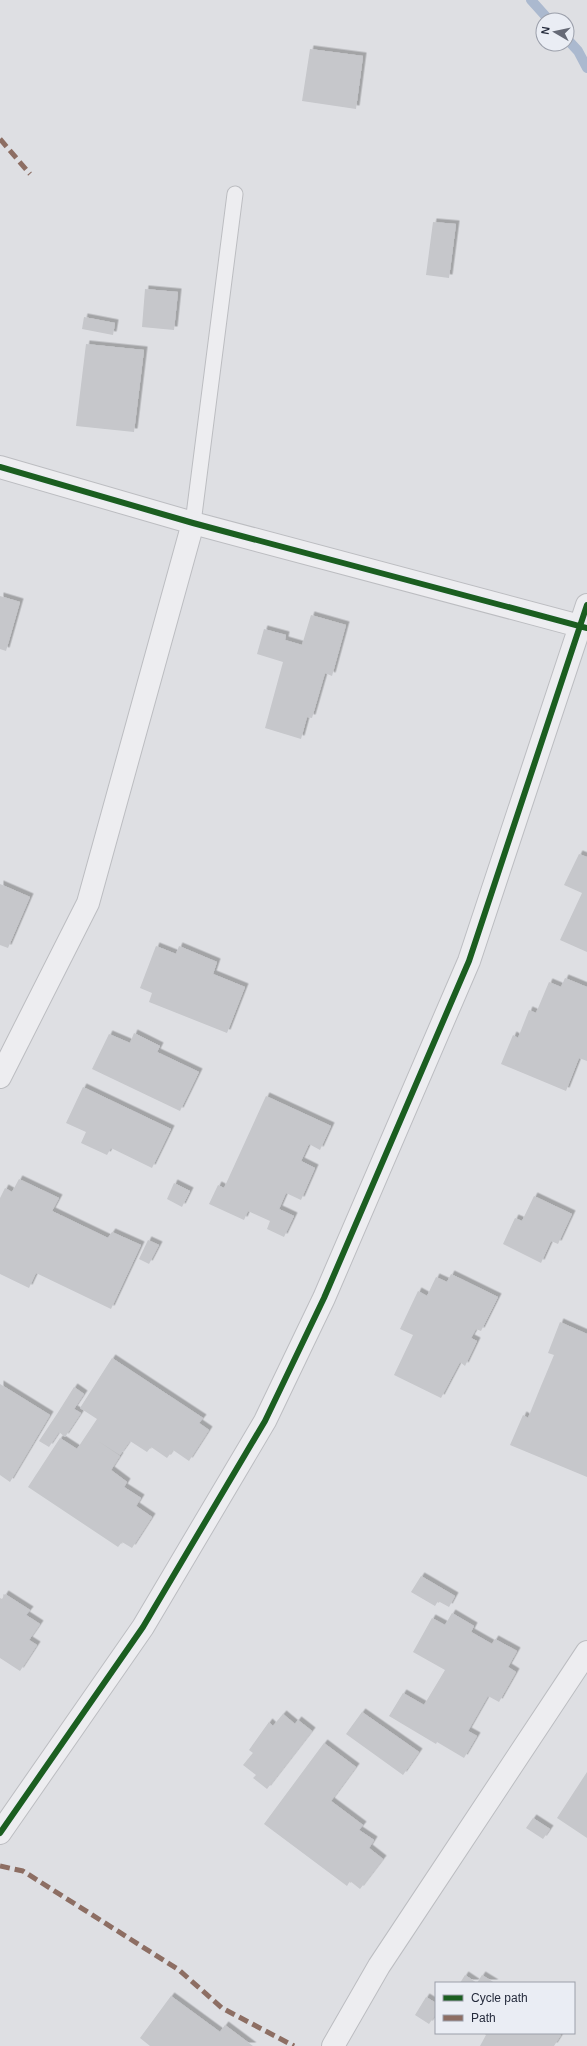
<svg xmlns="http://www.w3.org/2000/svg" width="587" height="2046" viewBox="0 0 587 2046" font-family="Arial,sans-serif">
<defs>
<filter id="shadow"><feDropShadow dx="3.5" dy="-3.5" stdDeviation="0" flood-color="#0004"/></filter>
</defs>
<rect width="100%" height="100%" fill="#dedfe3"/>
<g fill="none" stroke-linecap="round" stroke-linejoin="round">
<path stroke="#abb9cf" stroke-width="10" d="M 531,0 L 549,20
M 567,39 L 578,51 L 587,68"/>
</g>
<path fill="#c6c7cb" filter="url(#shadow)" d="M 310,49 L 363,56 L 356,109 L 302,101 Z
M 433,222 L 456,224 L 449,278 L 426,275 Z
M 145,289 L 178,292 L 174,330 L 142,327 Z
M 84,317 L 115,323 L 113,335 L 82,329 Z
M 86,344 L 144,350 L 134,432 L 76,426 Z
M 0,596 L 20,602 L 6,651 L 0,649 Z
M 311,615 L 346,625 L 332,676 L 325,673 L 312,718 L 307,717 L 301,739 L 265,728 L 283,662 L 257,654 L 264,629 L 286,635 L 285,640 L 302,645 Z
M 579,854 L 587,857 L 587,952 L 560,940 L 582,893 L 564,885 Z
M 0,884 L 30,897 L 8,948 L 0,945 Z
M 156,946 L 176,954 L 179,946 L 217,962 L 213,974 L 245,987 L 227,1033 L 149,1002 L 152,993 L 140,988 Z
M 565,978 L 587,987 L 587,1061 L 579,1058 L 566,1091 L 501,1064 L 513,1035 L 518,1038 L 529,1010 L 536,1013 L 549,982 L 561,987 Z
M 134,1033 L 160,1046 L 157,1052 L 199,1072 L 180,1111 L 92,1069 L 109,1034 L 130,1043 Z
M 83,1087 L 171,1129 L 152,1168 L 111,1148 L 107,1155 L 81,1143 L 86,1132 L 66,1123 Z
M 266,1096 L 331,1126 L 320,1150 L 309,1144 L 301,1161 L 315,1168 L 301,1200 L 286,1193 L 279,1209 L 294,1216 L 284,1237 L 267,1229 L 270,1221 L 248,1211 L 244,1220 L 209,1204 L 218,1185 L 224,1188 Z
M 19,1179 L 59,1198 L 52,1211 L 108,1238 L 112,1232 L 141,1245 L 111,1309 L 36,1273 L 29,1288 L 0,1274 L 0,1198 L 5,1188 L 12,1192 Z
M 174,1183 L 190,1191 L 182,1207 L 167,1199 Z
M 534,1196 L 572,1214 L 558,1244 L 551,1241 L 541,1263 L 503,1244 L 515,1218 L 522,1221 Z
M 148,1240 L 159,1245 L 149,1264 L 139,1259 Z
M 451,1274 L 498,1297 L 481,1331 L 476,1329 L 471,1338 L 477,1341 L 465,1366 L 460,1362 L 441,1398 L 394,1375 L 413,1335 L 400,1329 L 418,1291 L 427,1296 L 436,1277 L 447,1282 Z
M 560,1322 L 587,1334 L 587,1477 L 510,1445 L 523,1415 L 528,1418 L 541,1386 L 554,1355 L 548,1353 Z
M 112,1358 L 203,1418 L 199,1423 L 209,1430 L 189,1461 L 173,1450 L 167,1458 L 151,1447 L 147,1452 L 130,1441 L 120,1455 L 98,1441 L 120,1456 L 111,1470 L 127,1482 L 124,1487 L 141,1498 L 136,1506 L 152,1517 L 132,1548 L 122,1542 L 118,1547 L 28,1487 L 60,1438 L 77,1449 L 97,1419 L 80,1408 Z
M 0,1384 L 50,1415 L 10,1482 L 0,1475 Z
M 74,1387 L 84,1394 L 74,1409 L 81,1413 L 65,1437 L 59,1432 L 49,1447 L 39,1441 L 57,1414 L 70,1422 L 57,1414 Z
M 421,1576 L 455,1596 L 449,1607 L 438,1601 L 435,1606 L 411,1592 Z
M 5,1594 L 30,1610 L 26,1615 L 40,1624 L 29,1640 L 37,1645 L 20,1671 L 0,1658 L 0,1598 L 2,1599 Z
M 452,1613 L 474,1626 L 471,1632 L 492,1644 L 495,1639 L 517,1651 L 508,1667 L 516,1672 L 499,1702 L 488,1696 L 468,1731 L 477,1736 L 464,1758 L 437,1742 L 436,1744 L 389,1716 L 403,1693 L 424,1705 L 445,1670 L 413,1652 L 432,1618 L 445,1625 Z
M 362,1712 L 419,1752 L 403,1775 L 346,1734 Z
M 283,1714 L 295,1724 L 298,1720 L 312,1731 L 267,1789 L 253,1778 L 256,1775 L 243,1765 L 253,1753 L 249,1750 L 269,1722 L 273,1726 Z
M 324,1743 L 356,1767 L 331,1801 L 363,1825 L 359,1830 L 374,1840 L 369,1848 L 383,1859 L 360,1889 L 350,1881 L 347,1886 L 264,1824 Z
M 587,1772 L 587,1838 L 557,1818 Z
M 533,1818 L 550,1829 L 543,1839 L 526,1828 Z
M 465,1975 L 477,1983 L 482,1975 L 495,1983 L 460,1983 Z
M 171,1996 L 220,2032 L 225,2025 L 253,2046 L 150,2046 L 140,2038 Z
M 426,1997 L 436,2003 L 436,2014 L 429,2024 L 415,2015 Z
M 483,2033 L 557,2033 L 561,2035 L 554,2046 L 480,2046 L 486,2035 Z"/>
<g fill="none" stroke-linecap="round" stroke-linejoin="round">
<defs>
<path id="lane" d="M 193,523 L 235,194"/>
<path id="street" d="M 0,467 L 193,523 L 587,628
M 0,1077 L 88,903 L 193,523
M 0,1833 L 143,1627 L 265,1421 L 324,1298 L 469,961 L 587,605
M 333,2046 L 379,1966 L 587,1652"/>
</defs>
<use href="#lane" stroke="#bcbdc1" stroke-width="17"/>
<use href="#street" stroke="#bcbdc1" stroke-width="24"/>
<use href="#lane" stroke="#ededf0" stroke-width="15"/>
<use href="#street" stroke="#ededf0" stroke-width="22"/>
<path stroke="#8d6e63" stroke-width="5" stroke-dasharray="10 5" stroke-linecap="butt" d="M 0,139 L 30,174
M 0,1866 L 23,1871 L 179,1970 L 222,2008 L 294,2046"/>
<defs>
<path id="cycleway" d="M 0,467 L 193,523 L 587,628
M 0,1833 L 143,1627 L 265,1421 L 324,1298 L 469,961 L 587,605"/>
</defs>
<use href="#cycleway" stroke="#eaedf4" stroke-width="8"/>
<use href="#cycleway" stroke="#1b5e20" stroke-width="6"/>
</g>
<rect x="435" y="1982" width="140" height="52" fill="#eaedf4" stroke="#9b9faa"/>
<rect x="443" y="1995" width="20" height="6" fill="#1b5e20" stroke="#9b9faa"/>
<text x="471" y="2002" font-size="12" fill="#252b3c">Cycle path</text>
<rect x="443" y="2015" width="20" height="6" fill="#8d6e63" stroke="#9b9faa"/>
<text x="471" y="2022" font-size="12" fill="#252b3c">Path</text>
<g transform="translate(555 32) rotate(279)"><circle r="19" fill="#eaedf4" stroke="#9b9faa"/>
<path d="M0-3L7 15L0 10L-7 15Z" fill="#666a76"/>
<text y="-6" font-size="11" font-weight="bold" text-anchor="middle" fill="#252b3c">N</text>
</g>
</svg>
